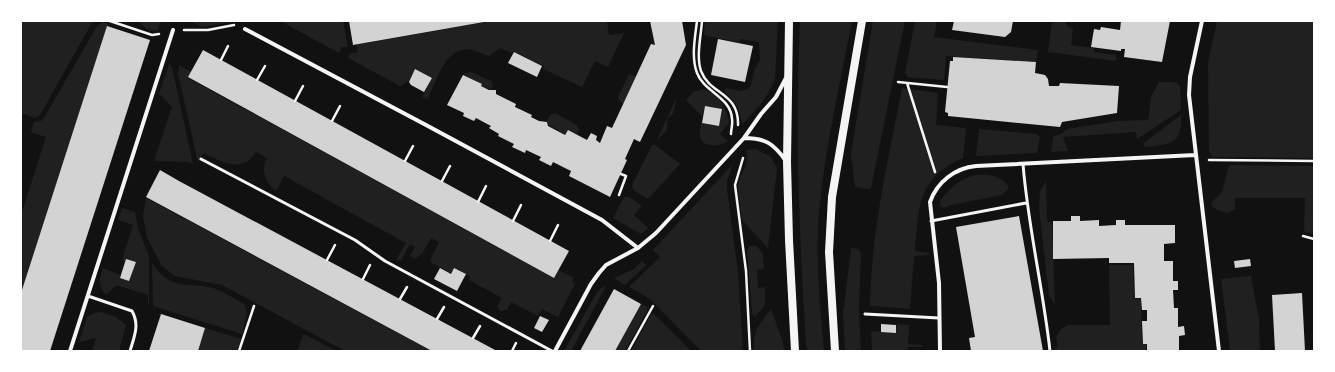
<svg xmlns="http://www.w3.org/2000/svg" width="1335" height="372" viewBox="0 0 1335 372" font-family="Ubuntu,sans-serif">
<rect width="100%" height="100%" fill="#111"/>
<path fill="#202020" d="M 21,21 L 93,21 L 40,115 L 35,118 L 21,113 Z
M 139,21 L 161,21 L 158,30 C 149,32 144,28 139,21 Z
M 190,21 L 239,21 L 202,27 Z
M 280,21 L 343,21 L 348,47 L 342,47 L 339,53 Z
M 491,21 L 607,21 L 609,35 L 624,33 L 608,67 L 595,61 L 582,87 L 543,69 L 544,66 L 513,51 L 511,53 L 500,48 L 489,56 C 483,54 477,51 472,50 C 445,45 437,80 428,99 L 422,97 L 432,78 L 415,69 L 409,81 L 400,86 L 348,58 L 350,54 L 358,52 L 357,45 Z
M 705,21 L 778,21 L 775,78 C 769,98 755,110 742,125 C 741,109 735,102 724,91 L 726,88 L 741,91 L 750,88 L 755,68 L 760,60 L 759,42 L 740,39 L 739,42 L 706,36 L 704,34 Z
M 800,21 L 852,21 C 840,84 825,148 819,212 C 815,258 820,305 824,351 L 807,351 L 806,343 C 799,236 795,128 800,21 Z
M 873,21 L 905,21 L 871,188 L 868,189 L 855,187 L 851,153 Z
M 915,21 L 937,21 L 934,37 L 1038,50 L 1036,62 L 946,56 L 944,80 L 908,77 L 905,73 Z
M 1052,21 L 1065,21 L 1067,26 L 1073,28 L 1071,45 L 1094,48 L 1094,52 L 1116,55 L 1116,61 L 1048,52 Z
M 1217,21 L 1314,21 L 1314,158 L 1213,157 L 1209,152 L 1208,62 Z
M 103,22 L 108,24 L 21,292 L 21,215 L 46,137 L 33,133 L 31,130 L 34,122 L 41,121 L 44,118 L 97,26 Z
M 169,64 L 172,67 L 193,164 L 188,162 L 154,161 L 172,107 L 159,94 Z
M 179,65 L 191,72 L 188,78 L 554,278 L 558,270 L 574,278 L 572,282 L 575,284 L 558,317 L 542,309 L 538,316 L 511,302 L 507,310 L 500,311 L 497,306 L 502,298 L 469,280 L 470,276 L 454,268 L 451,273 L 430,262 L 432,256 L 439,242 L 431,238 L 422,254 L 415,259 L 410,256 L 415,247 L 410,244 L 401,261 L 396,260 L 406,243 L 284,176 L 276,191 C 266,183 260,170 267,158 L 256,152 C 242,174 222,162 204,153 L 198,163 L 178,74 Z
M 471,72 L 491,81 L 493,86 L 491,89 L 481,86 L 482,84 L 463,74 Z
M 629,74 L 636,76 L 623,104 L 620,102 L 618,97 Z
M 1159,82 L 1174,82 L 1180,86 L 1181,110 L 1137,139 L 1136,132 L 1063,137 L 1068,151 L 1051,152 L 1053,136 L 1061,134 L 1067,129 L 1117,121 L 1148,120 L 1151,97 Z
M 902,88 L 938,93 L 936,125 L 966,128 L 963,158 C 918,177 918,208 915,251 L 929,253 L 929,255 L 914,256 L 910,309 L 870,306 C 871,232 888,161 902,88 Z
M 703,89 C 717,93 728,109 729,123 L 720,134 L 728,141 C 722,147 702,148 700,137 C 699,133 701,127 701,123 L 719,126 L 723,109 L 705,106 L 702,116 L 686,100 L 693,92 Z
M 677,97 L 673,114 L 667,119 L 667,130 L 656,141 Z
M 555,113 L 577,125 L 579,130 L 577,134 L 568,130 L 565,134 L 549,125 L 547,121 L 549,116 Z
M 1181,115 C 1183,146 1168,144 1144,147 L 1145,142 Z
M 979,129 L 1037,134 L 1040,137 L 1037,153 L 976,156 Z
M 652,145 L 655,145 L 680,164 L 648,199 L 633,190 L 632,185 Z
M 756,149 L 771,157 L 777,168 L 768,248 L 742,220 L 738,188 C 738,174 751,165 746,150 Z
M 733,164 L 727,181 L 727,190 L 738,272 L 743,351 L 701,351 L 650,299 L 629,287 L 660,257 L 653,250 Z
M 1229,165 L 1314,166 L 1314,234 L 1304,232 L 1305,198 L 1235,198 L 1235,209 L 1227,213 L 1217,210 L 1212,206 L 1211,203 L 1222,192 Z
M 976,175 C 989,174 998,175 1008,185 L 1008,189 L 1002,195 L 951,205 L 944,208 L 940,206 L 940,201 C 950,188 959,179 976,175 Z
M 1046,181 L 1047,221 L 1052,223 L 1055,305 L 1049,296 L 1039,208 L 1040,192 Z
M 624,197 L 629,197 L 642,206 L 634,215 L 648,228 L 641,234 L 613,218 Z
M 146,198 L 431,351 L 345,351 L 222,285 L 175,276 L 162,266 L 147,238 L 143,215 Z
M 122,208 L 135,212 L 138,229 L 149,256 L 149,305 L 148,304 L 148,295 L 116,285 L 106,295 C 98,286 99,279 103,268 L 120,275 L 120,278 L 129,281 L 136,262 L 126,259 L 125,261 L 122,260 L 133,225 L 118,220 Z
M 749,246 L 757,246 L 763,254 L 764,269 L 757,270 L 758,288 L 765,287 L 765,305 L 755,317 L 752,313 L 747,251 Z
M 851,248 L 858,249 L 861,254 L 859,307 L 861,351 L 845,351 L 843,314 Z
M 642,261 L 646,265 L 625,285 L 614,278 L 634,269 Z
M 152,263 C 172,294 190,280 216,289 C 226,293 235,299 244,304 L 247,313 L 242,334 L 153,306 Z
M 1109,265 L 1133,265 L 1134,299 L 1141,299 L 1142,344 L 1146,344 L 1146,351 L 1055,351 L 1054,348 L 1058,347 L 1056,337 L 1060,330 L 1068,325 L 1110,325 Z
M 1251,276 L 1259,319 L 1260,351 L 1230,351 L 1221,279 Z
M 604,285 L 605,288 L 571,351 L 564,351 L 596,294 Z
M 641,304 L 647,307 L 647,311 L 625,351 L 615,351 Z
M 771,309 L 783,342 L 784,351 L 754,351 C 753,330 758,326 771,309 Z
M 101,312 L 116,317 L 126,325 L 119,351 L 92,351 L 96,338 L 79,342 L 87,317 L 94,313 Z
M 651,314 L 654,314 L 691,351 L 631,351 Z
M 897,324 L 909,325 L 908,344 L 922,345 L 922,347 L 908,347 L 907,351 L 872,351 L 871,331 L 896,333 Z
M 205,328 L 241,339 L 237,351 L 198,351 Z
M 303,335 L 306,335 L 336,351 L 297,351 Z"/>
<path fill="#d3d3d3" d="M 349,21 L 484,21 L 484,22 L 353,45 Z
M 650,21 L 682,21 L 686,45 L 640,142 L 634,139 L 625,159 L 627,160 L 610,197 L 569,176 L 571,171 L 553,162 L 551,166 L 539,160 L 541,157 L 526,150 L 525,153 L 512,147 L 514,144 L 498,136 L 499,134 L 489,128 L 491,126 L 476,118 L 474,121 L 463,116 L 464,113 L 447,105 L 463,75 L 482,84 L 481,86 L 489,90 L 496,90 L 496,94 L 516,104 L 515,107 L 532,115 L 531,117 L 539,121 L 547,122 L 548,126 L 565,135 L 568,130 L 587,140 L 591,133 L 597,136 L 596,140 L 600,143 L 607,126 L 612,128 L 651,44 L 655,45 Z
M 954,21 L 1013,21 L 1011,32 L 1005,37 L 952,30 Z
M 1121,21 L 1170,21 L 1162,62 L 1124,57 L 1125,49 L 1121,49 L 1121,51 L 1091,47 L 1094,29 L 1100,30 L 1101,27 L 1120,30 Z
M 107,26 L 150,40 L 50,351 L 21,351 L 21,293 Z
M 718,39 L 753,46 L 745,82 L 711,75 Z
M 203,50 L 569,251 L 554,278 L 188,77 Z
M 514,52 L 542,66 L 537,77 L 508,63 Z
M 953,57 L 1036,62 L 1035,73 L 1045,75 L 1048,79 L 1049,86 L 1059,86 L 1060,83 L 1119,86 L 1117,113 L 1062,122 L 1060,127 L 948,116 L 948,113 L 945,112 L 950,61 L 953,61 Z
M 415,69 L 432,78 L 424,92 L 411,85 L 409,82 Z
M 705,106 L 722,109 L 719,126 L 702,123 Z
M 160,170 L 179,181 L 497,351 L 432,351 L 146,197 Z
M 1019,216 L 1043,351 L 971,351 L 969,338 L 975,337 L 956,227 Z
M 1071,216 L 1080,216 L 1080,221 L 1099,220 L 1099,226 L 1116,225 L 1116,220 L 1125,220 L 1125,225 L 1175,225 L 1175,243 L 1164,244 L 1164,261 L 1173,261 L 1173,281 L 1178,281 L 1178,290 L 1173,290 L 1174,308 L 1178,308 L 1178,327 L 1184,326 L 1185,335 L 1179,336 L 1179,351 L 1147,351 L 1147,344 L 1143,344 L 1142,321 L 1147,321 L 1147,310 L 1142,310 L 1141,298 L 1135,298 L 1134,263 L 1109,263 L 1109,258 L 1053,259 L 1053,221 L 1071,221 Z
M 126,259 L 136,262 L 129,281 L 120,278 Z
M 1250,259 L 1251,266 L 1235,268 L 1234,261 Z
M 440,268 L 451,274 L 454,268 L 466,274 L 457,291 L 434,279 Z
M 614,289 L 641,304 L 615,351 L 580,351 Z
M 1302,293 L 1305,351 L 1275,351 L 1272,295 Z
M 161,314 L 205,328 L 198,351 L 149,351 Z
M 540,316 L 549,320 L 542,332 L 534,328 Z
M 881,324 L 896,325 L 896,333 L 881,332 Z"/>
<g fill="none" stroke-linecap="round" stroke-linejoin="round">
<path stroke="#f5f5f5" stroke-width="2.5" d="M 110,21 L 152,35 L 159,34
M 697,21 C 695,38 691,57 697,73 C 704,92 731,97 732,119 C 733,124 731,129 731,134
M 702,21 C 701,36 696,56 701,71 C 710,95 739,92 738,125
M 184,30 L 208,30 L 234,25
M 221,60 L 228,46
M 257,80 L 265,66
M 898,82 L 947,87
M 907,83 L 935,172
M 295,101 L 303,86
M 332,121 L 340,106
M 743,158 L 735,185 L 746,271 L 750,351
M 1209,160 L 1314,161
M 405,161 L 413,146
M 442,181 L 450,166
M 619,195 L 626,176 L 621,174
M 478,202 L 486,186
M 513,221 L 521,205
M 1303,236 L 1314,239
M 550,241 L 558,225
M 327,260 L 335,245
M 363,279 L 370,265
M 400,299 L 407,287
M 437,319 L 444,307
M 473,338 L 480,326
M 239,351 L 254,306
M 512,351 L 516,343
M 628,351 L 653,306"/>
<path stroke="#f5f5f5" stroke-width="3" d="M 201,159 L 355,240 L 385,261 L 552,351
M 1023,164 C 1028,227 1043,288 1050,351
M 931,221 L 1026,203
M 88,296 L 132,311 C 140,325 134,337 130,351
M 865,314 L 939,318"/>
<path stroke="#f5f5f5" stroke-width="4" d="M 1202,21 L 1190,77 L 1189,95 L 1219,351
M 245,29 L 426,125 L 602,220 L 638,248
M 744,138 C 766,138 774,144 786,161
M 70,351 L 173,30
M 555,351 L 591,284 L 599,273 L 606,265 L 638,248 L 656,233 L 744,138 L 761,114 L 776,97 L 786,78
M 940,351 L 939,283 L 930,202 C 937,182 955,168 976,166 L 1195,155"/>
<path stroke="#f5f5f5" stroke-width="8" d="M 789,21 L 787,162 L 789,240 L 795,351
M 835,351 L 829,252 L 832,197 L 862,21"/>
</g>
<rect width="1335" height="372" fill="none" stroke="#ffffff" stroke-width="44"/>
</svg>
